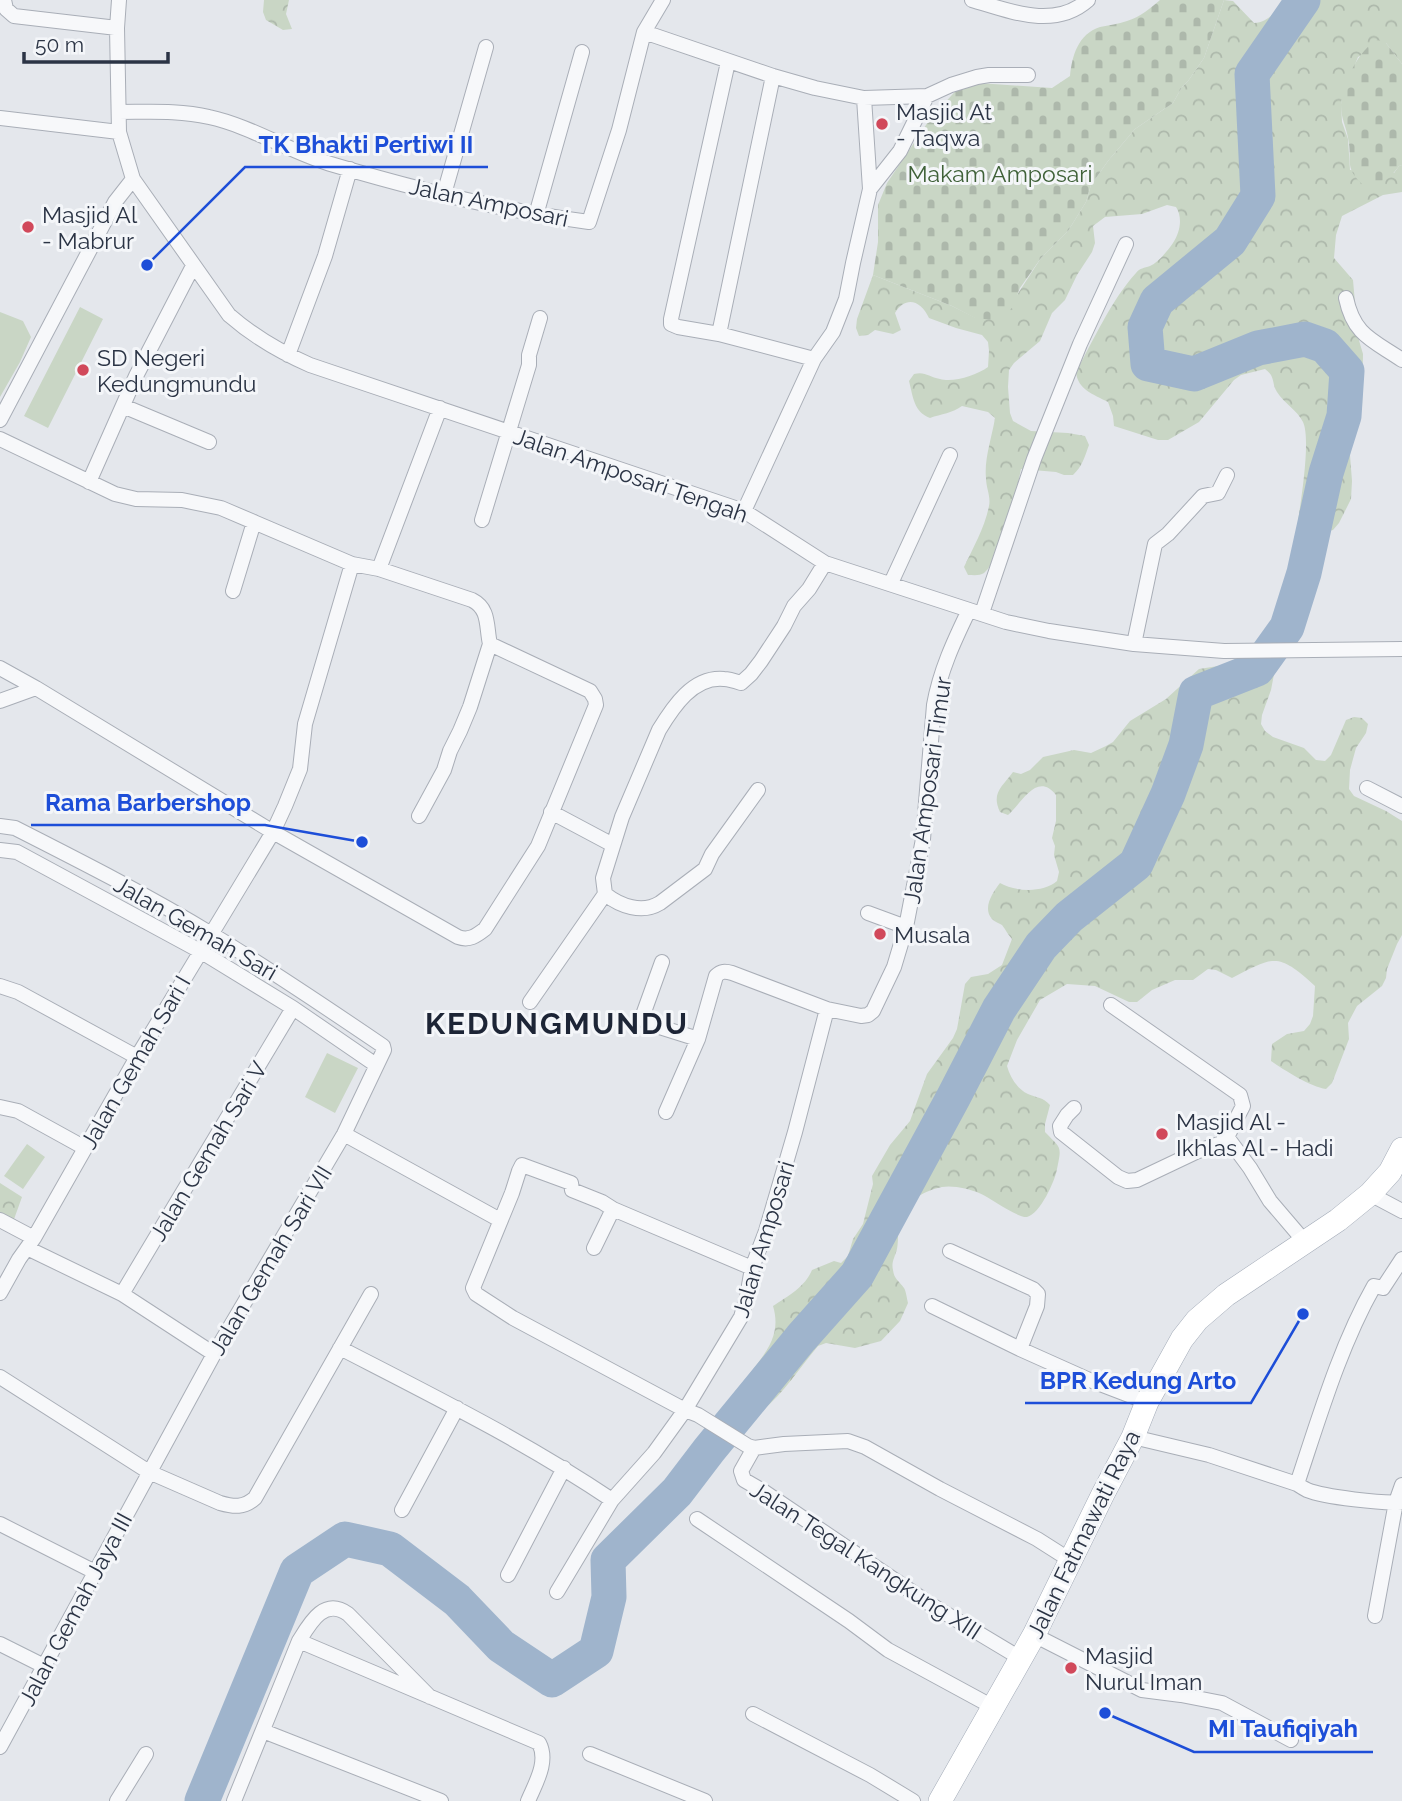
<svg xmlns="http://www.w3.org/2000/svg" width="1402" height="1801" viewBox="0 0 1402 1801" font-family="Raleway,sans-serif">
<defs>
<pattern id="forest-crowns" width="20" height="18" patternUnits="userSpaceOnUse" patternTransform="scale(1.75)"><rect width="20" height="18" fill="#c9d6c5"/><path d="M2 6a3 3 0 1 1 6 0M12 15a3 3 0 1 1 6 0" fill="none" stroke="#adb8ab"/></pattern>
<pattern id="cemetery-stones" width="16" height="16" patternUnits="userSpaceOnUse" patternTransform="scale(1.75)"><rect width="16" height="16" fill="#c9d6c5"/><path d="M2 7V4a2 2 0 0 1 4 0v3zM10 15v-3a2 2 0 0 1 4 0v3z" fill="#adb8ab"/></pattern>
</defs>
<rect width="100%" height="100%" fill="#e4e7ec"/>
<path fill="url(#forest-crowns)" d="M 264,0 L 289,0 L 286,14 L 292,29 L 283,30 L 266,20 L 263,12 Z
M 1224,0 L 1233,1 L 1254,23 C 1269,22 1275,11 1285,0 L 1402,0 L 1402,64 L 1386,43 L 1358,57 L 1344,92 L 1341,103 L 1342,122 L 1348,139 L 1350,170 L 1394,173 L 1399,166 L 1402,165 L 1402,192 L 1383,195 L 1342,216 L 1336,235 L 1334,258 L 1353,280 L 1358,337 L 1363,354 L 1362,408 L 1353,434 L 1350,455 L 1352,481 L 1351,499 L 1339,523 L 1333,530 L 1325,532 L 1304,529 L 1298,521 C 1301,500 1311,439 1303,422 C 1297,410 1284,403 1277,392 C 1271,382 1276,377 1265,369 L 1241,375 L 1234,380 L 1199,422 L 1168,440 L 1158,440 L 1114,426 L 1113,416 L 1108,402 C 1093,394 1078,390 1076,372 C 1093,341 1112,299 1136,273 C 1140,268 1144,268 1150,266 C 1159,262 1168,250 1173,243 C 1180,232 1183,218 1176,207 L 1167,205 L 1142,214 L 1105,217 L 1093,226 L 1095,243 L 1092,252 L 1077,275 L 1065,300 L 1052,313 L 1040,341 L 1014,363 L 1009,370 L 1008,387 L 1010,413 L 1013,421 L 1031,431 L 1068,433 L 1085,436 L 1089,445 C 1085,456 1082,467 1073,475 L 1064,475 L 1056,472 L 1021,469 C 1017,490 1000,561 984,573 C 980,576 973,575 968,575 L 964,567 C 973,548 985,527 989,506 C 991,496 986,488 986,478 C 984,459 992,437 995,418 L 988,412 L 962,406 C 953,413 941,414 930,418 C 914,412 913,397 909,381 L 914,374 C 925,371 929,377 940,379 C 953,383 977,375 988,367 L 989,351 L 988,342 L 982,335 L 956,328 L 929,318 C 921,301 906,295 895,313 L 901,330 L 893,334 L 875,330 L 868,335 L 859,336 L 856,328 L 857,319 L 873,275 L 952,306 L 976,318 L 1017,295 L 1041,258 L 1068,231 L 1086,202 L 1091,185 L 1108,161 L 1135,129 L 1173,103 L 1182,87 L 1188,81 L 1204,58 Z
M 1231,664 L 1268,664 L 1275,669 L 1271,690 L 1262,715 L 1261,724 L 1265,731 L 1273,737 L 1304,748 L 1316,760 L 1325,761 L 1331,755 L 1346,720 L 1354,717 L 1362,718 L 1368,724 L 1366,733 L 1356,748 L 1350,770 L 1349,789 L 1354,796 L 1386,811 L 1402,821 L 1402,935 L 1397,944 L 1387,969 L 1386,978 L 1382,986 L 1357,1006 L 1348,1023 L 1349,1039 L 1332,1083 L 1326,1089 C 1311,1087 1284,1070 1271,1061 L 1272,1044 L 1287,1034 L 1304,1031 L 1310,1024 L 1313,1016 L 1315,986 C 1277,951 1274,957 1232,978 L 1216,970 L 1208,969 L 1193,980 L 1175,980 L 1152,990 L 1137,1002 L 1129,1002 L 1095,986 L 1067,984 L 1040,1000 L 1017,1040 L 1007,1066 C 1010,1077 1017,1089 1028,1094 C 1037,1098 1043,1097 1050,1105 L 1045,1124 L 1045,1132 C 1061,1149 1062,1145 1057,1169 C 1055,1181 1040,1214 1027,1217 C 1017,1218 991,1198 979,1193 C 970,1189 953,1185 942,1187 C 926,1190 906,1201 900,1217 C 897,1227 899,1239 897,1249 C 895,1257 891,1262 893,1270 C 894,1279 899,1281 904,1288 C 906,1291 907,1299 908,1303 L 900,1321 L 881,1341 L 855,1348 L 826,1343 L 818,1346 C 797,1371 781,1398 754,1417 L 733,1411 L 731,1402 C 737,1393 742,1383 749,1375 C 765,1353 782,1336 773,1306 C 788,1296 805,1287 812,1270 L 834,1261 L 841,1263 L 848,1256 L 853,1239 L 863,1224 L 873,1184 L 872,1176 L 890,1145 L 910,1121 L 927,1074 L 953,1038 L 957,1029 L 965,984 L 971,977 L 988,974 L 1002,965 L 1012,939 C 1008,935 1006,930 1002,925 C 999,923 995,922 992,919 C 982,908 993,892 1000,883 C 1016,892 1043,893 1057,881 L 1059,872 L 1054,855 L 1055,846 L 1052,838 L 1056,821 L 1056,795 C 1037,771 1022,803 1008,815 L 1000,812 C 991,793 1002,787 1013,772 L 1021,774 L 1030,770 L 1043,757 L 1074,750 L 1091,753 L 1106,746 L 1113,742 L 1130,721 L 1166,699 L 1199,669 Z
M 0,1183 L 22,1197 L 13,1222 L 0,1215 Z"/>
<path fill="url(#cemetery-stones)" d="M 1160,0 L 1224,0 L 1204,58 L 1188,81 L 1182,87 L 1173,103 L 1135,129 L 1108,161 L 1091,185 L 1086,202 L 1068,231 L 1041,258 L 1020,288 L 1012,308 L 994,320 L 975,318 L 952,306 L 873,275 L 878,242 L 878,205 L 887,183 L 930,119 L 961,85 L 964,82 L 1052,88 L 1070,76 C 1072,56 1078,34 1100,27 C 1109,25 1118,24 1127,21 C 1140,17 1151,8 1160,0 Z
M 1378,40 L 1386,43 L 1402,64 L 1402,165 L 1399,166 C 1388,182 1379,183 1362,184 C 1343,166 1353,160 1348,138 C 1346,126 1341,119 1341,105 C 1342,85 1359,48 1378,40 Z"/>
<path fill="#c9d6c5" d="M 80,307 L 103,319 L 48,428 L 24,416 Z
M 0,312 L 23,321 L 31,337 L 20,362 L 0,397 Z
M 327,1053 L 358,1068 L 335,1113 L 305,1097 Z
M 27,1144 L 45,1157 L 23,1189 L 4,1176 Z"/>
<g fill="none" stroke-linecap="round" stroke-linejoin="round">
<path stroke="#9fb4cc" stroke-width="35" d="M 202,1801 L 297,1571 L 345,1539 L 390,1549 L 457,1600 L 501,1646 L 552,1680 L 596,1651 L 609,1597 L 608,1560 L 677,1492 L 709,1450 L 801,1338 L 857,1275 L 953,1098 L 999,1009 L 1041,946 L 1069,917 L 1136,864 L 1168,794 L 1186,745 L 1196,693 L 1257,669 L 1287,627 L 1304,573 L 1326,473 L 1344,416 L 1347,371 L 1325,346 L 1305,339 L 1258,348 L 1194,374 L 1148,364 L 1145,327 L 1157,301 L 1230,241 L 1258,196 L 1252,74 L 1303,0"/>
<defs>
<path id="street" d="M 4,0 L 6,9 L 14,16 L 117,28
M 972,0 C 1010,11 1054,30 1088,0
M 644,32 L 773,76 L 815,88 L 864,98 L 927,96 L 951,85 L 977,77 L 989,75 L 1028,75
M 728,62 L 671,319 L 671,324 L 678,327 L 719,334 L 814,359
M 864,98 L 870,189
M 119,112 C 149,112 180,110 209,117 C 251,126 292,153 334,165 C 418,190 503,211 589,222 L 619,130 L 644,32 L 663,0
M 0,118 L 119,132
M 133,179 L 229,315 C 253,336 280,352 310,365 L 744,511 L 825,563 L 1006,622 L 1049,631 L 1134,644 L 1224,651 L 1402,649
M 444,194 L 486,47
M 536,215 L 582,52
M 1346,298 C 1354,336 1373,340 1402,360
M 719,334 L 773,76
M 288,355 L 325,256 L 350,169
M 123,406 L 209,442
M 0,420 L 115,202 L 133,179 L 119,132 L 117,28 L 119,0
M 0,439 L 115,494 L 136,499 L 182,500 L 221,508 L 352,564 L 379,569 L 472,600 C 490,609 486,627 490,644 L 590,691 L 595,699 L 596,705 L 538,846 L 485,929 C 476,936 469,941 458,937 L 273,832 L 36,688 L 0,668
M 89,482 L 136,376 L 193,266
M 744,511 L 814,359 L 833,332 L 846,299 L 853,263 L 870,189 L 900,151 L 927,96
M 482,520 L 529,365 L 529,355 L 540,318
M 379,569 L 440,408
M 891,583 L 950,455
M 233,591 L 254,522
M 982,613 L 1034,459 L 1080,344 L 1126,244
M 1134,644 L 1155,544 L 1168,534 L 1203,496 L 1218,493 L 1227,475
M 0,701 L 36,688
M 1367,788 L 1402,806
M 758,790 L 712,854 L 705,869 L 660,903 C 642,914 620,906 605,894 L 603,878 L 622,817 L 659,730 C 673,707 693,676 724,679 C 729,679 735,681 741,683 L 751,674 L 761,661 L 784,626 L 794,606 L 809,589 L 825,563
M 551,812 L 613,845
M 419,816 L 444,770 L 450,751 L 460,731 L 470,707 L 490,644
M 0,826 L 15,828 C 82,862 149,896 213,935 C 271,970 327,1008 383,1046 L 384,1050 L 344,1134 L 214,1354 L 0,1747
M 0,850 L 17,852 L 200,951 L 293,1008 L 376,1065
M 868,913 L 906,927
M 662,962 L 644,1012 L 645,1020 L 647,1023 L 698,1039
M 0,986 L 18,992 L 137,1057
M 530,1002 L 605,894
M 1111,1005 L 1240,1095 L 1243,1106 L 1227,1137
M 0,1107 L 18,1111 L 85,1148
M 1074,1108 L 1067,1115 L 1060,1126 L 1061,1132 L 1118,1177 L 1127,1181 L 1137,1180 L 1196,1152 L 1221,1143 L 1227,1137 L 1250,1168 L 1270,1201 L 1305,1242
M 666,1112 L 698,1039 L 716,976 C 721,971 725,971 732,973 L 827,1009 L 861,1016 L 868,1015 L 873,1011 L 894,967 L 906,927 L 923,839 L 934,705 C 940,671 954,641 969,610
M 344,1134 L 500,1220
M 1370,1194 L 1402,1211
M 0,1220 L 34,1238
M 27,1248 L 122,1294 L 214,1354
M 594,1248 L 613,1209
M 950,1251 L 1033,1289 L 1038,1294 L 1037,1306 L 1020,1349
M 752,1268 L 613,1209 L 602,1202 L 572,1190 L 571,1183 L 522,1165 L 519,1171 L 512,1193 L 473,1288 L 476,1294 L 513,1318 L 685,1410 L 698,1415 L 748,1446 L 754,1448 L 784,1444 L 848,1441 L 865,1447 L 940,1489 L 1037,1539 L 1070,1560
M 0,1293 L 19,1259 L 34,1238 L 137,1057 L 273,832 L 285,806 L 300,769 L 305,724 L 352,564
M 122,1294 L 293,1008
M 932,1306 L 1020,1349 L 1087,1379 L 1147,1402
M 340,1348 C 433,1396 526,1442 612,1500
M 0,1377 L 149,1472 L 220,1503 C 234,1507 244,1508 255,1498 L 371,1294
M 1133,1437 L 1209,1455 L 1297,1484 C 1300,1486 1303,1488 1307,1490 C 1324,1497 1384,1504 1402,1502
M 754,1448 L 741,1471 L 744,1480 L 763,1491 L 930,1604 L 1020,1658
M 1297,1484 C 1319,1418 1340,1346 1374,1286 L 1383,1288 L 1402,1259
M 402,1510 L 457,1408
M 697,1519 L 849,1621 L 888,1650 L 993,1707
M 0,1524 L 95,1572
M 508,1575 L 564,1468
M 557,1592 L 612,1500 L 654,1453 L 685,1410 L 741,1317 L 747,1297 L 752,1268 L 766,1231 L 795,1132 L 827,1009
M 1375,1616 L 1396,1502 L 1402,1485
M 1034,1635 L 1142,1690 L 1181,1695 L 1222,1703 L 1291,1740
M 299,1641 L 539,1743 C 549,1762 535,1784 528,1801
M 0,1644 L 44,1666
M 753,1714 L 870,1775 L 913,1801
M 263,1731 L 441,1801
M 590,1754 L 705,1801
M 117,1801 L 146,1754
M 234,1801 L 299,1641 C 310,1623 324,1597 348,1614 L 430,1697"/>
<path id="primary" d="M 940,1801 L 1034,1635 L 1103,1494 L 1133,1437 L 1147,1402 L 1182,1339 L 1197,1320 L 1226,1295 L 1338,1220 L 1370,1194 L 1390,1172 L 1402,1149"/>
</defs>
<use href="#street" stroke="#a9aeb7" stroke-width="16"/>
<use href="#primary" stroke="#a3abb8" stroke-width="24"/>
<use href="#street" stroke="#f7f8fa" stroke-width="14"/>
<use href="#primary" stroke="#fff" stroke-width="23"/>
</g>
<g fill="#d1495b" stroke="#f4f6f9" stroke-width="2.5">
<circle cx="882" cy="124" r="7"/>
<circle cx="28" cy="227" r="7"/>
<circle cx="83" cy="370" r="7"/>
<circle cx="880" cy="934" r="7"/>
<circle cx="1162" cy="1134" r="7"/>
<circle cx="1071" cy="1668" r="7"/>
</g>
<g text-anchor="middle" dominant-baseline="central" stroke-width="6" stroke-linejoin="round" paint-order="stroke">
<g font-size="23" fill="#2b3445" stroke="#f4f6f9" text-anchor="start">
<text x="896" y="111">Masjid At<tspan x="896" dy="26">- Taqwa</tspan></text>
<text x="42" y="214">Masjid Al<tspan x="42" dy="26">- Mabrur</tspan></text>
<text x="97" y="357">SD Negeri<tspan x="97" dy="26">Kedungmundu</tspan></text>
<text x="894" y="934">Musala</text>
<text x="1176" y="1121">Masjid Al -<tspan x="1176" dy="26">Ikhlas Al - Hadi</tspan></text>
<text x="1085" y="1655">Masjid<tspan x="1085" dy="26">Nurul Iman</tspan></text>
</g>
<g font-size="23" fill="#3f6138" stroke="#f4f6f9">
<text x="1000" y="173">Makam Amposari</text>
</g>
<g font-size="23" fill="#2b3445" stroke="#f4f6f9">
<text transform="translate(489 202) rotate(12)">Jalan Amposari</text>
<text transform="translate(631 475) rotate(19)">Jalan Amposari Tengah</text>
<text transform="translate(927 790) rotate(-82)">Jalan Amposari Timur</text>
<text transform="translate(196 928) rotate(30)">Jalan Gemah Sari</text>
<text transform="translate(135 1062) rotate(-60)">Jalan Gemah Sari I</text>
<text transform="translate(208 1151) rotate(-59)">Jalan Gemah Sari V</text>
<text transform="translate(763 1239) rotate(-73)">Jalan Amposari</text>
<text transform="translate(270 1260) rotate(-59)">Jalan Gemah Sari VII</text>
<text transform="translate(1083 1534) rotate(-64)">Jalan Fatmawati Raya</text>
<text transform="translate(866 1560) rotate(33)">Jalan Tegal Kangkung XIII</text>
<text transform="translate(75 1609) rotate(-62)">Jalan Gemah Jaya III</text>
</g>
<g font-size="30" font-weight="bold" letter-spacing="2" fill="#1d2536" stroke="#f4f6f9">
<text x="557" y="1023">KEDUNGMUNDU</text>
</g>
</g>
<path fill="none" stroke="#1d4ed8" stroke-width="2.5" d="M147 265L245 167H488M362 842L265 825H31M1303 1314L1251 1403H1025M1105 1713L1194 1752H1373"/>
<g fill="#1d4ed8" stroke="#f4f6f9" stroke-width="2.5">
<circle cx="147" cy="265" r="7"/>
<circle cx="362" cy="842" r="7"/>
<circle cx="1303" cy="1314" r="7"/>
<circle cx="1105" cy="1713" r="7"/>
</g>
<g font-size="24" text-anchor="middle" font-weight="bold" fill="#1d4ed8" stroke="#f4f6f9" stroke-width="6" stroke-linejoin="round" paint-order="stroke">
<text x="366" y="153">TK Bhakti Pertiwi II</text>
<text x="148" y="811">Rama Barbershop</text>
<text x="1138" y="1389">BPR Kedung Arto</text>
<text x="1283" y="1737">MI Taufiqiyah</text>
</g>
<path d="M24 52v10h144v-10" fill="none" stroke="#2b3445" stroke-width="3.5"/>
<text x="35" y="52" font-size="21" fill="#2b3445" stroke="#f4f6f9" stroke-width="5" paint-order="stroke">50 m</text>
</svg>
